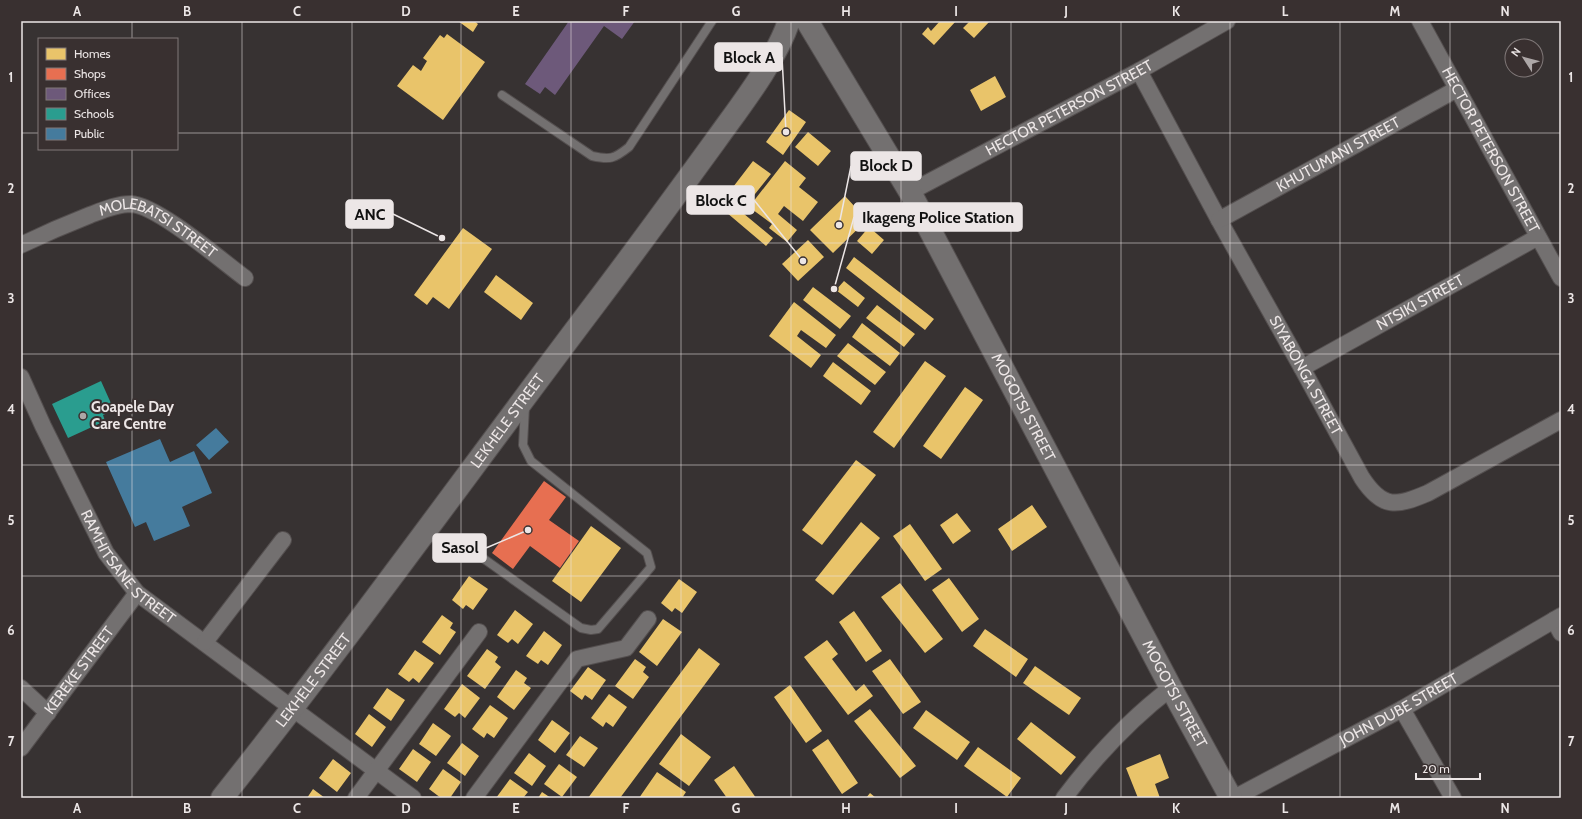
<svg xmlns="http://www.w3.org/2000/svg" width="1582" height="819" viewBox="0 0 1582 819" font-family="Cabin,sans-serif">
<rect width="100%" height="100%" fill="#373232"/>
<path fill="#e9c46a" d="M 458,21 L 474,21 L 478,24 L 473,32 Z
M 940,21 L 956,21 L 934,45 L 922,34 L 928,27 L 931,31 Z
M 970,21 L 990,21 L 974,38 L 963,28 Z
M 447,34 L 485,62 L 443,120 L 397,86 L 413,65 L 421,71 L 427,61 L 423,58 L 440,35 L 444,38 Z
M 995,76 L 1006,97 L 981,111 L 970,90 Z
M 789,110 L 806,122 L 783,155 L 766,142 Z
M 808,132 L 831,151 L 818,166 L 795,147 Z
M 753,161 L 771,174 L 747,204 L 730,191 Z
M 785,161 L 806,178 L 799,187 L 818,202 L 803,221 L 784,206 L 778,214 L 797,230 L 787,242 L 769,228 L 772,224 L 749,207 Z
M 845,196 L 867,220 L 833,253 L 810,230 Z
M 726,199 L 773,238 L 766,246 L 720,207 Z
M 869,227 L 884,240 L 872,254 L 857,241 Z
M 463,228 L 492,249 L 449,309 L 433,297 L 427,305 L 414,295 Z
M 808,240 L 824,257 L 798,281 L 782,264 Z
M 854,257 L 934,319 L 925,330 L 846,268 Z
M 496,275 L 533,303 L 521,320 L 484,292 Z
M 844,281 L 865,298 L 858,307 L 836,290 Z
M 813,287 L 851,316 L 840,329 L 803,300 Z
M 794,302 L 836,335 L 826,348 L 801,330 L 797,336 L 821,355 L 811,368 L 769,336 Z
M 877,305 L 915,334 L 904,347 L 866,318 Z
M 862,323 L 900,353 L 890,366 L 852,337 Z
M 848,343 L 886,372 L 875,385 L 837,356 Z
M 925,361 L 946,376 L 894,448 L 873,432 Z
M 833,362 L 871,391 L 861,405 L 823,376 Z
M 965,387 L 983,400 L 941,459 L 923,446 Z
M 856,460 L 876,475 L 822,545 L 802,530 Z
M 1032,505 L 1047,527 L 1012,551 L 998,529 Z
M 957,513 L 971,531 L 953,544 L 940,525 Z
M 861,522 L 880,538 L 833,595 L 815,580 Z
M 910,524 L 942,569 L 925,581 L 893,536 Z
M 591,526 L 621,548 L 581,602 L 552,581 Z
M 469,576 L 488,589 L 473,610 L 466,605 L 463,609 L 452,600 Z
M 949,578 L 979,619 L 962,632 L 932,590 Z
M 679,579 L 697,592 L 682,613 L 675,608 L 672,612 L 661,603 Z
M 900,583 L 943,639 L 925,653 L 881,597 Z
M 515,610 L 533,624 L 518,644 L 512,639 L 508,643 L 497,635 Z
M 854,611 L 882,651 L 866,662 L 839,622 Z
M 442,615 L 453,623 L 450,628 L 456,632 L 440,655 L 422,642 Z
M 663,619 L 682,632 L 657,666 L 639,652 Z
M 985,629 L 1028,659 L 1016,677 L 973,646 Z
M 544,631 L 562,645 L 548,665 L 541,660 L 538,664 L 526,656 Z
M 827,640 L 838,654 L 832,659 L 856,691 L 864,684 L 873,696 L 848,715 L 804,657 Z
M 699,648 L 720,664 L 620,798 L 588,798 Z
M 487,649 L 498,657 L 495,662 L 501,667 L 485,689 L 467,676 Z
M 415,650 L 434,663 L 419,683 L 413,678 L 409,682 L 398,674 Z
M 635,659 L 646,667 L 643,672 L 649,677 L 633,699 L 615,686 Z
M 890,659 L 921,702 L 903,714 L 872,671 Z
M 1035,666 L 1081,698 L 1069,715 L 1023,683 Z
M 588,667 L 606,680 L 592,700 L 585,695 L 582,700 L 570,691 Z
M 516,670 L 527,678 L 524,683 L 531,688 L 514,710 L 497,697 Z
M 462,684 L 480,698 L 465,718 L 459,713 L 455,717 L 444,709 Z
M 790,685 L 822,731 L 806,743 L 774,697 Z
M 387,688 L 405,700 L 391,721 L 373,708 Z
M 609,694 L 627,707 L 613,727 L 606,722 L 603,727 L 591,718 Z
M 490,705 L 508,718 L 494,738 L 487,733 L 484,738 L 472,729 Z
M 870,709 L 916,766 L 900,778 L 854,721 Z
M 926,710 L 970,742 L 957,760 L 913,728 Z
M 369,714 L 386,727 L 372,747 L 355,734 Z
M 552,720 L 570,733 L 555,753 L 538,740 Z
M 1031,722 L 1076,757 L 1061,775 L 1017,739 Z
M 433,723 L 451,736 L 436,756 L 419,744 Z
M 681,734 L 711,757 L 689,786 L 659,764 Z
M 580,736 L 598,748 L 584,767 L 566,755 Z
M 828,739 L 858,783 L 842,794 L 812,750 Z
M 462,743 L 479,756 L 465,776 L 447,763 Z
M 978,747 L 1021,778 L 1007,797 L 964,766 Z
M 413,749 L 431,762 L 417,782 L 399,769 Z
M 529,753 L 546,766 L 532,786 L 514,773 Z
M 1160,754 L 1169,778 L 1155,784 L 1160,798 L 1138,798 L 1126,768 Z
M 333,759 L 351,773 L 337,792 L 319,778 Z
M 559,764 L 577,777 L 562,797 L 544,784 Z
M 734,766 L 756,798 L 727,798 L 714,780 Z
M 443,769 L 461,782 L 450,798 L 441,798 L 429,789 Z
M 657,772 L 686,792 L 682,798 L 639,798 Z
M 510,779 L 528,792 L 523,798 L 496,798 Z
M 313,789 L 325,798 L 307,798 Z
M 542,792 L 551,798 L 538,798 Z
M 870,793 L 876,798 L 866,798 Z"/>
<path fill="#e76f51" d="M 544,481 L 566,497 L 549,520 L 579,541 L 560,568 L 530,546 L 513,569 L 492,553 Z"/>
<path fill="#6d597a" d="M 569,21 L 635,21 L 622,39 L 604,26 L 555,95 L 545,87 L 540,94 L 525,84 Z"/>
<path fill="#2a9d8f" d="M 101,381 L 114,410 L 103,415 L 105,421 L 68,438 L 52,404 Z"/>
<path fill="#457b9d" d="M 216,428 L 229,442 L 209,460 L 196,445 Z
M 160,439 L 170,462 L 194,451 L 212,493 L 182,507 L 190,526 L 154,541 L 146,522 L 135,527 L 106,462 Z"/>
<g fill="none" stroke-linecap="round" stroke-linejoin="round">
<defs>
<path id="lane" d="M 502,95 L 592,156 C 610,160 614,159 629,147 L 712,21
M 423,537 L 456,539 L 581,628 L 591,630 L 598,629 L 651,567 L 647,553 L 531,461 L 523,445 L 525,407"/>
<g id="street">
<path id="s1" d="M 1420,21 L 1561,278"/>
<path id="s2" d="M 1139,71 L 1219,220 L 1302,368 L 1362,478 C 1383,510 1397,506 1428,493 L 1561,420"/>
<path id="s3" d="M 910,192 L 1139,71 L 1227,21"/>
<path id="s4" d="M 1219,220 L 1457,89"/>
<path id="s5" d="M 21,245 C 44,234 67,224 90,215 C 103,210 117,204 131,204 C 157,205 222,261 245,278"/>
<path id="s6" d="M 1302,368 L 1538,237"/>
<path id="s7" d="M 21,377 L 43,426 L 106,553 L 137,593 L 413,798"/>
<path d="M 1554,620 L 1561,633"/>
<path d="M 205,642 L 283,540"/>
<path d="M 21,688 L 48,713"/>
<path d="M 1402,709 L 1453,798"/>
<path id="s8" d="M 21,748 L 137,593"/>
<path d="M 356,798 L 479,632"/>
<path d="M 474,798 L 577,659 L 626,648 L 648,619"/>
<path d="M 1064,798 C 1095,757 1130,719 1171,688"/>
<path id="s9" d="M 1234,798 L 1402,709 L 1561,616"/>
</g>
<g id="secondary">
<path id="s10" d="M 807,21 L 910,192 L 1171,688 L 1231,798"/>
<path id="s11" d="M 222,798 C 351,636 471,468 595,304 C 636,250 676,195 716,140 C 741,105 775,62 789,21"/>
</g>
</defs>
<use href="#lane" stroke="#544f4f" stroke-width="10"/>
<use href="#street" stroke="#544f4f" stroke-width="18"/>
<use href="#secondary" stroke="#544f4f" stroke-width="24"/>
<use href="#lane" stroke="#737070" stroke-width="8"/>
<use href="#street" stroke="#737070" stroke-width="16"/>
<use href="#secondary" stroke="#737070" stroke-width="22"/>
</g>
<path fill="none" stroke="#ece6e6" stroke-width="1" stroke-opacity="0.55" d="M 132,21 L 132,39M 242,21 L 242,798M 352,21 L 352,798M 461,21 L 461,798M 571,21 L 571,798M 681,21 L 681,798M 791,21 L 791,798M 901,21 L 901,798M 1011,21 L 1011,798M 1121,21 L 1121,798M 1230,21 L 1230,798M 1340,21 L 1340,798M 1450,21 L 1450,798M 21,133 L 39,133M 177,133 L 1561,133M 132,149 L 132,798M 21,243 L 1561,243M 21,354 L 1561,354M 21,465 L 1561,465M 21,576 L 1561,576M 21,686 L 1561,686"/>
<circle fill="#ada7a7" stroke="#393030" stroke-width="1.5" cx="83" cy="416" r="4"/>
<g text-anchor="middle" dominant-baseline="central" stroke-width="4" stroke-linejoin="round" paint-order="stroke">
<g font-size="15" fill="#ece6e6" stroke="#393030">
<text stroke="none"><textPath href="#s3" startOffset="180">HECTOR PETERSON STREET</textPath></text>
<text stroke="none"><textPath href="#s1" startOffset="147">HECTOR PETERSON STREET</textPath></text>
<text stroke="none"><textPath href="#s4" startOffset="136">KHUTUMANI STREET</textPath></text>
<text stroke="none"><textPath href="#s5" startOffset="151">MOLEBATSI STREET</textPath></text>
<text stroke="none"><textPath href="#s6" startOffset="135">NTSIKI STREET</textPath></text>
<text stroke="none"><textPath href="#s2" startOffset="347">SIYABONGA STREET</textPath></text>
<text stroke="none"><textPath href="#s10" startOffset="443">MOGOTSI STREET</textPath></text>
<text stroke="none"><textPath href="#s11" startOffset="473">LEKHELE STREET</textPath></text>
<text stroke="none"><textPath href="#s7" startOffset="220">RAMHITSANE STREET</textPath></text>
<text stroke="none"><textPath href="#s8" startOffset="97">KEREKE STREET</textPath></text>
<text stroke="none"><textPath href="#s11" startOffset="149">LEKHELE STREET</textPath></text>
<text stroke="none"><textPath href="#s10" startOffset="767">MOGOTSI STREET</textPath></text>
<text stroke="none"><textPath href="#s9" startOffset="187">JOHN DUBE STREET</textPath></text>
</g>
<g font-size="15" font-weight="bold" fill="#ece6e6" stroke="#393030" text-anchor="start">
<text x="91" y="407">Goapele Day<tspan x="91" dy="17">Care Centre</tspan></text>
</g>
</g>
<path fill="none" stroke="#ece6e6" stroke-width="1.5" d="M786 132L782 57M839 225L851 166M803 261L754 200M442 238L393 214M834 289L854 217M528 530L486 548"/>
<g fill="#ece6e6" stroke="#393030" stroke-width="1.5">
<circle cx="786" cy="132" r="4"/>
<circle cx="839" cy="225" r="4"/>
<circle cx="803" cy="261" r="4"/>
<circle cx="442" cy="238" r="4"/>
<circle cx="834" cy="289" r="4"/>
<circle cx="528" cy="530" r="4"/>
</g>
<g fill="#ece6e6" stroke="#ece6e6" stroke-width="1.5">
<rect x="715" y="43" width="67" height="28" rx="4"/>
<rect x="851" y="152" width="70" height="28" rx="4"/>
<rect x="687" y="186" width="67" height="28" rx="4"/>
<rect x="346" y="200" width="47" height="28" rx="4"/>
<rect x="854" y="203" width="168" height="28" rx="4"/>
<rect x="433" y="534" width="53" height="28" rx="4"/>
</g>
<g font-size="16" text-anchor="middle" font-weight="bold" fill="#111">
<text x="749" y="63">Block A</text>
<text x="886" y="171">Block D</text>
<text x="721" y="206">Block C</text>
<text x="370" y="220">ANC</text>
<text x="938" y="223">Ikageng Police Station</text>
<text x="460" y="553">Sasol</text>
</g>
<rect width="1582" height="819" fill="none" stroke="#393030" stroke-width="44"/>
<rect x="38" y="38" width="140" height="112" fill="#393030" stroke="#817979"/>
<rect x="46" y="48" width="20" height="12" fill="#e9c46a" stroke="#817979"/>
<text x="74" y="58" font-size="12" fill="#ece6e6">Homes</text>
<rect x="46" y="68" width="20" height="12" fill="#e76f51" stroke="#817979"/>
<text x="74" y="78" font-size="12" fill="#ece6e6">Shops</text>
<rect x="46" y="88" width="20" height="12" fill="#6d597a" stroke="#817979"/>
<text x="74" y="98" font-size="12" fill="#ece6e6">Offices</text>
<rect x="46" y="108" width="20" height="12" fill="#2a9d8f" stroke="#817979"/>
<text x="74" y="118" font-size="12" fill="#ece6e6">Schools</text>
<rect x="46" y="128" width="20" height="12" fill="#457b9d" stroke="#817979"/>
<text x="74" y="138" font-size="12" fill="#ece6e6">Public</text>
<g transform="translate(1524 58) rotate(306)"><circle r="19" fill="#393030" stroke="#817979"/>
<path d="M0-3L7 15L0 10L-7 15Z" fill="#ada7a7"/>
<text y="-6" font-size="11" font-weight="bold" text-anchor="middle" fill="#ece6e6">N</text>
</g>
<path d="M1416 773v6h64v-6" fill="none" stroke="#ece6e6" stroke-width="2"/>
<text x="1422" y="773" font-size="12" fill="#ece6e6" stroke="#393030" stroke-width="3" paint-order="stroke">20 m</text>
<rect x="22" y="22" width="1538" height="775" fill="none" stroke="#ece6e6" stroke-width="1.5"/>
<g font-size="13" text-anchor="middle" font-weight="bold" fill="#ece6e6">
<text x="77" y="16">A</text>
<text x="187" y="16">B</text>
<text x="297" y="16">C</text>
<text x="406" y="16">D</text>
<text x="516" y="16">E</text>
<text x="626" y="16">F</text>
<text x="736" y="16">G</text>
<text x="846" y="16">H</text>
<text x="956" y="16">I</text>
<text x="1066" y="16">J</text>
<text x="1176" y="16">K</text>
<text x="1285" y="16">L</text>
<text x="1395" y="16">M</text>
<text x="1505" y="16">N</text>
<text x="11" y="82">1</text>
<text x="1571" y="82">1</text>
<text x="11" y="193">2</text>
<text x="1571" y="193">2</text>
<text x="11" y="303">3</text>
<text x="1571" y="303">3</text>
<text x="11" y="414">4</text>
<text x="1571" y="414">4</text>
<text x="11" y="525">5</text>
<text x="1571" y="525">5</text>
<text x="11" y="635">6</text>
<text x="1571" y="635">6</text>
<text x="11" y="746">7</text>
<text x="1571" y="746">7</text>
<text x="77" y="813">A</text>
<text x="187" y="813">B</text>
<text x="297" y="813">C</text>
<text x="406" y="813">D</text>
<text x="516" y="813">E</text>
<text x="626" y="813">F</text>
<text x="736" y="813">G</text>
<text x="846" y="813">H</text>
<text x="956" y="813">I</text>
<text x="1066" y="813">J</text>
<text x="1176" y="813">K</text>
<text x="1285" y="813">L</text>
<text x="1395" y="813">M</text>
<text x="1505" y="813">N</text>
</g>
</svg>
